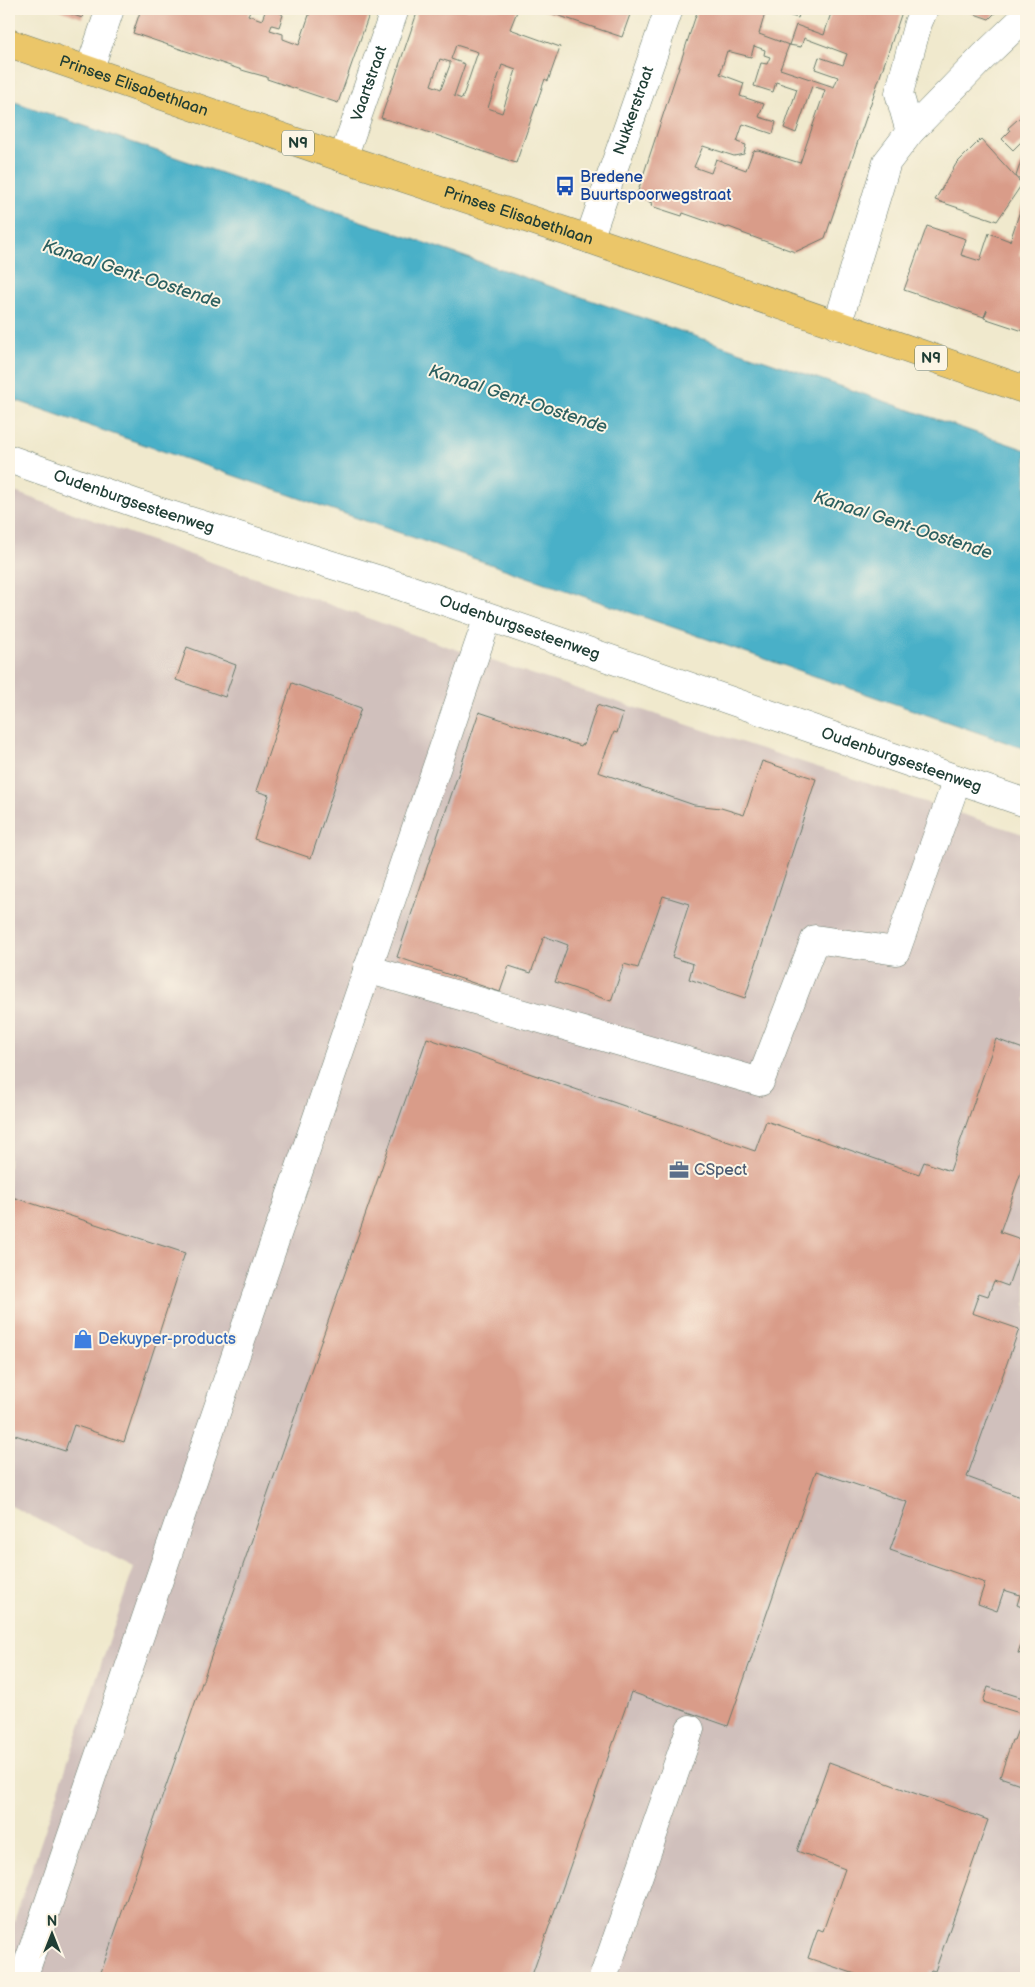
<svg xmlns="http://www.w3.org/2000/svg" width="1035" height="1987" viewBox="0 0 1035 1987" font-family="'Balsamiq Sans',sans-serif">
<rect width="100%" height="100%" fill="#fcf5e5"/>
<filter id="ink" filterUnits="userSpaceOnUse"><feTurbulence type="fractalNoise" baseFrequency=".02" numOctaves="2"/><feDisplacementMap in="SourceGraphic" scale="10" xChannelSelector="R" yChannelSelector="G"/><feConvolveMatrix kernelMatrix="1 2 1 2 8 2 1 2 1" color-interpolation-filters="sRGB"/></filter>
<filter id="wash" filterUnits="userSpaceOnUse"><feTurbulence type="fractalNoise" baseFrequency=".0096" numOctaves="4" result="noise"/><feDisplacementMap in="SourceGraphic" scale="20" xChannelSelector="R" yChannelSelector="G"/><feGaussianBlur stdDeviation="1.12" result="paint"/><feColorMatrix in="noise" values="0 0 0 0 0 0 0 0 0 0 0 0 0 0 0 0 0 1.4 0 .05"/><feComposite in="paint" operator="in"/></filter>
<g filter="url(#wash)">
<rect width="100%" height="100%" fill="#f0e9cd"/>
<path fill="#d0c0bc" d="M 9,490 L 446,646 L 1026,835 L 1026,1978 L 9,1978 L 9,1936 L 134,1567 L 9,1505 Z"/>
<path fill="#49b0c8" stroke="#34767e" d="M 9,100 L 1026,450 L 1026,749 L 9,398 Z"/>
<g id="blocks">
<path fill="#d99c89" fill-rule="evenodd" d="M 57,9 L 85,9 L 82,18 Z
M 141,9 L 251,9 L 248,15 L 262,20 L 266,9 L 281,9 L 280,13 L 283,15 L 279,27 L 272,25 L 270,30 L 283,34 L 283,39 L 299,45 L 311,9 L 371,9 L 338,103 L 267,79 L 267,77 L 245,71 L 133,33 Z
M 420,9 L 518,9 L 510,29 L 560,47 L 548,81 L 545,79 L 516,163 L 413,127 L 381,118 L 418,10 ZM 456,45 L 478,52 L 462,99 L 454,96 L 465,64 L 451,59 ZM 440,59 L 450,62 L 450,65 L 441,89 L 431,85 ZM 502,65 L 516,70 L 502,113 L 488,108 Z
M 539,9 L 632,9 L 622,37 Z
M 698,9 L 766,10 L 759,34 L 789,45 L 780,69 L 834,87 L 838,77 L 815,69 L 819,57 L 843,65 L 847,54 L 804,38 L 801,47 L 789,45 L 796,25 L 824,35 L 831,13 L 820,9 L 903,9 L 825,238 L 795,252 L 742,233 L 742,232 L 729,227 L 726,228 L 683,213 L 682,216 L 651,206 L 652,203 L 636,197 ZM 754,46 L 765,50 L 764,55 L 770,57 L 767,64 L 761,63 L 754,86 L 773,92 L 776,82 L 797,89 L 784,128 L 796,133 L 812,86 L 825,90 L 800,163 L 758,150 L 753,151 L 746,170 L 716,159 L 711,173 L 694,167 L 703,146 L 734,156 L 744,154 L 746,145 L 737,142 L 743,124 L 773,134 L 776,122 L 759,117 L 764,104 L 740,96 L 744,83 L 720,74 L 727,51 L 751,57 Z
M 783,9 L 801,9 L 798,18 L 781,13 Z
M 960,9 L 999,9 L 989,19 Z
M 1026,112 L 1026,187 L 1016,176 L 1026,147 L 1021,142 L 1013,150 L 1002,139 L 1010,131 L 1008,128 Z
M 981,139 L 1022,184 L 997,221 L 935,200 L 956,164 Z
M 1026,193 L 1026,235 L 1019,255 L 1026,257 L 1026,332 L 984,318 L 987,310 L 984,317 L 904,290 L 927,226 L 966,239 L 961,255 L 980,261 L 989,233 L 1010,241 Z
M 187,647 L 236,665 L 225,697 L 176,680 Z
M 292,683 L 361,708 L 311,858 L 254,839 L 269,795 L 256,791 Z
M 597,705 L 623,714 L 617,733 L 614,732 L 598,772 L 694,805 L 721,808 L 744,815 L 762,761 L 816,779 L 745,998 L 689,979 L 693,964 L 672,957 L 689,904 L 663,896 L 638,968 L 624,964 L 611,1001 L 555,982 L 568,945 L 544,936 L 531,973 L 509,966 L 500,992 L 397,957 L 479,712 L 581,746 L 582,744 L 584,745 Z
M 427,1038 L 755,1151 L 766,1121 L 919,1174 L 924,1162 L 950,1171 L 996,1039 L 1026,1050 L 1026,1158 L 1000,1232 L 1024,1240 L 1008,1286 L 994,1281 L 988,1296 L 979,1293 L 972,1313 L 1019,1329 L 967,1477 L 1026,1499 L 1026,1609 L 1017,1605 L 1020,1595 L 1004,1590 L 997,1611 L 978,1604 L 985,1583 L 890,1550 L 907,1502 L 816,1471 L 728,1726 L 631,1692 L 531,1978 L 99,1978 Z
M 9,1196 L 185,1253 L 124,1442 L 74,1425 L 65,1451 L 9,1433 Z
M 1023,1638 L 1026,1639 L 1026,1656 L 1018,1653 Z
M 988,1687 L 1026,1699 L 1023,1714 L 983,1702 Z
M 1020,1724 L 1026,1726 L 1026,1786 L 1000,1777 L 1012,1740 L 1014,1740 Z
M 829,1762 L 988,1820 L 935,1971 L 931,1970 L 928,1978 L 867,1978 L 808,1958 L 818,1929 L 823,1931 L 845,1869 L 797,1851 Z"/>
</g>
</g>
<g filter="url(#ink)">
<use href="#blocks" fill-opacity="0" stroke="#68796a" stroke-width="1"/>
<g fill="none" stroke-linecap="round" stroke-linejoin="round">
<defs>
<g id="minor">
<path d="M 89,71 L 110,9"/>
<path d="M 910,132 L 899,93 L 918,23 L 924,9"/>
<path id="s1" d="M 343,158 L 395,9"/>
<path id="s2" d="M 589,239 L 669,9"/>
<path d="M 837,326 L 887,162 L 910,132 L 983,57 L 1026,16"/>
<path id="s3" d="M 9,459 L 155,510 L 403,587 L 1026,803"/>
<path d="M 367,969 L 760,1082 L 815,939 L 896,951 L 952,794 L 956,779"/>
<path d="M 23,1978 L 488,617"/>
<path d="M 603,1978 L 690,1729"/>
</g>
<g id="major">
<path id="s4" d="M 9,43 L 343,158 L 589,239 L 1026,390"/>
</g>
</defs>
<use href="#minor" stroke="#68796a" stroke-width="29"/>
<use href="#major" stroke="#68796a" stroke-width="29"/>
<use href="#minor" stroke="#fff" stroke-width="28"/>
<use href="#major" stroke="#ebc669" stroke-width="28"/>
</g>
</g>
<defs>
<symbol id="bus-bare" viewBox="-9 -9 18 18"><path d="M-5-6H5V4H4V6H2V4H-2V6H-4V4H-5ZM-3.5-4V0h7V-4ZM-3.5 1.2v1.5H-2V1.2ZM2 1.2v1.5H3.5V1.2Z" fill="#1a4fb4" stroke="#fcf5e5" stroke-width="2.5" paint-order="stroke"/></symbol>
<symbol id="office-bare" viewBox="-9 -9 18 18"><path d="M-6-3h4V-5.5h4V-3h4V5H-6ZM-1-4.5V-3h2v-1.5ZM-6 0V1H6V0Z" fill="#5c6f8a" stroke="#fcf5e5" stroke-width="2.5" paint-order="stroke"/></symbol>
<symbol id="shop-bare" viewBox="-9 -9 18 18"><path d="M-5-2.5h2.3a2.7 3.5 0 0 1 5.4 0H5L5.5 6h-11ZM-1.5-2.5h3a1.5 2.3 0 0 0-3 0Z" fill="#3f7fe0" stroke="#fcf5e5" stroke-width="2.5" paint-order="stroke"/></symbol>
</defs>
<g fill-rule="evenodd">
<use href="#bus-bare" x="551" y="172" width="28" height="28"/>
<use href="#office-bare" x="665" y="1156" width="28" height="28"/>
<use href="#shop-bare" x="69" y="1325" width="28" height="28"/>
</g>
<g text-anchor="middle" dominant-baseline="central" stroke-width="4" stroke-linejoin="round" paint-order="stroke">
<g fill="#fcf5e5" stroke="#617469" stroke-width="1">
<rect x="282" y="130.5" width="32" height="25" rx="4"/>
<rect x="915" y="345.5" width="32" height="25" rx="4"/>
</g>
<g font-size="15" font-weight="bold" fill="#1f3d34">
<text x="298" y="143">N9</text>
<text x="931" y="358">N9</text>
</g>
<g font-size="16" fill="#1f3d34" stroke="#fcf5e5">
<text stroke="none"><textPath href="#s1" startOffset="79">Vaartstraat</textPath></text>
<text stroke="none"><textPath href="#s4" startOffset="132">Prinses Elisabethlaan</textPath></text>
<text stroke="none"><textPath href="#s2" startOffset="136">Nukkerstraat</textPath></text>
<text stroke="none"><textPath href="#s4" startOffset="538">Prinses Elisabethlaan</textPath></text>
<text stroke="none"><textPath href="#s3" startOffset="132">Oudenburgsesteenweg</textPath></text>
<text stroke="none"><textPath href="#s3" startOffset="538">Oudenburgsesteenweg</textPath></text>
<text stroke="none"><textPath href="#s3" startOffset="942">Oudenburgsesteenweg</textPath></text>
</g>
<g font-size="16" fill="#164399" stroke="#fcf5e5" text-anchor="start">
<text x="580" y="177">Bredene<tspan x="580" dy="18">Buurtspoorwegstraat</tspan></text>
</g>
<g font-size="16" fill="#4e5e75" stroke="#fcf5e5" text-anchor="start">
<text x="694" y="1170">CSpect</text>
</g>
<g font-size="16" fill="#366cbe" stroke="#fcf5e5" text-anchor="start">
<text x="98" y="1339">Dekuyper-products</text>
</g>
<g font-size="18" font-style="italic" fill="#2c6060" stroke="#fcf5e5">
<text transform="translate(132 274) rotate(18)">Kanaal Gent-Oostende</text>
<text transform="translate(518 399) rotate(18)">Kanaal Gent-Oostende</text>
<text transform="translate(903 525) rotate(18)">Kanaal Gent-Oostende</text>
</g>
</g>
<rect width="1035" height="1987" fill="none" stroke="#fcf5e5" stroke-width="30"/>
<g transform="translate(52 1934)" stroke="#fcf5e5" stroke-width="4" paint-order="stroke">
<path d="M0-4L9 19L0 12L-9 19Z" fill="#1f3d34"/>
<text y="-8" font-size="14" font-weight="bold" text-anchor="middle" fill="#1f3d34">N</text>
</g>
</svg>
